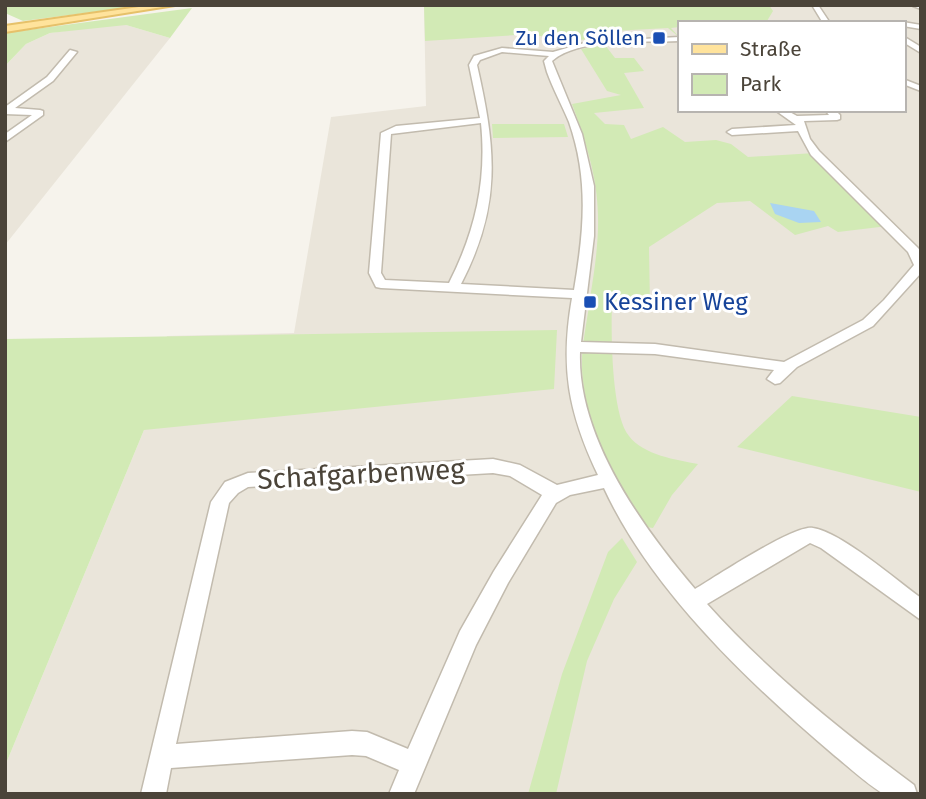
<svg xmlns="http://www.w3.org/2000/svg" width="926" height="799" viewBox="0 0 926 799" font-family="'Fira Sans',sans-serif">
<rect width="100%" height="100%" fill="#f6f3ec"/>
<path fill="#eae5da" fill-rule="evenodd" d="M 424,5 L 921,5 L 921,794 L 5,794 L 5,766 L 144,430 L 167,336 L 294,333 L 331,117 L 426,106 ZM 679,23 L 903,23 L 903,110 L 679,110 Z
M 106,25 L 126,25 L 170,38 L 5,245 L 5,66 L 26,44 L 50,33 Z"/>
<path fill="#d2eab5" d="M 5,5 L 148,5 L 23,21 L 5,13 Z
M 424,5 L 769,5 L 773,11 L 767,21 L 755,23 L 679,23 L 679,27 L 671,28 L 679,37 L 668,28 L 594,32 L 596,38 L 563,42 L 533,34 L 425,41 Z
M 192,8 L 170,38 L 126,25 L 50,33 L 26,44 L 5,66 L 5,33 Z
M 605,45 L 615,58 L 634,58 L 644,71 L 624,73 L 644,108 L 594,113 L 605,124 L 624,125 L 631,139 L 663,127 L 685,142 L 716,140 L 731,144 L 748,157 L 815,153 L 888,226 L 838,232 L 828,226 L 795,235 L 750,201 L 717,203 L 649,247 L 650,306 L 612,302 C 611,331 611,414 629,436 C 643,455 677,460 698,464 L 672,495 L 653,528 L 646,527 C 615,483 585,425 582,370 C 581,349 586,327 589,306 L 595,307 L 596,299 L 590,298 C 604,215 601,183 572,104 L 621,95 L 607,91 L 581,49 Z
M 492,124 L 564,124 L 568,137 L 493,138 Z
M 557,330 L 554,389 L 144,430 L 5,766 L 5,339 Z
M 792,396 L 921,417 L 921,492 L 737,447 Z
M 622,538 L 637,562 L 614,599 L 587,661 L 556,794 L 528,794 L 562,674 L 608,552 Z"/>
<path fill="#a9d4f2" d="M 770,203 L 814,211 L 821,222 L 799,223 L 775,214 Z"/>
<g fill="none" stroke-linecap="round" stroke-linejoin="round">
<defs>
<path id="minor" d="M 812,5 L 818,5 L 830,23 L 823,23 Z
M 912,5 L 921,5 L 921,9 L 913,6 Z
M 903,22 L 921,25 L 921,29 L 903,26 L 903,23 L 900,23 Z
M 903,36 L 921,47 L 921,53 L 903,42 Z
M 679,37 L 679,41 C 644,43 579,37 552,61 L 582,134 L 594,186 L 594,236 L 581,342 L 655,344 L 784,362 L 863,320 L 884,300 L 914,265 L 908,252 L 811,155 L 798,131 L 732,135 L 727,132 L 732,129 L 796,125 L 775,110 L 786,110 L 797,116 L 829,115 L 825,110 L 835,110 L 840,115 L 840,119 L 837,120 L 804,121 L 810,139 L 819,151 L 918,248 L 921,252 L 921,273 L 873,326 L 797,367 L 780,383 L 775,384 L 767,379 L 774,370 L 655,354 L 580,352 C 577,437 642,527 695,589 C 715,577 795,524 813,528 C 841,532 896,580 921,598 L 921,620 L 821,548 L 810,543 L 707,604 C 768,672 840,730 914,785 L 917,794 C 908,794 894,796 885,794 C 875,791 844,763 834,755 C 749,683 651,590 604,488 L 570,495 L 556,503 L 508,583 L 476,645 L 414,794 L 389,794 L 399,770 L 366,756 L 352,755 L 171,768 L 166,794 L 141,794 L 211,502 L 225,482 L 248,473 L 493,459 L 520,465 L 557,485 L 598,475 C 568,412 560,367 572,298 L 381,288 L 376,287 L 369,273 L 381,133 L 396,126 L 480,118 L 469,65 L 474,56 L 502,48 L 553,52 L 588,42 ZM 502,52 L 549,56 L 544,61 L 547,72 C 553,89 562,105 569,122 C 589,179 584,231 574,290 L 461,284 C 502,205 496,149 477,65 L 480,60 ZM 481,123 C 487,181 475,232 449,283 L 385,280 L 381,273 L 391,134 ZM 493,473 L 510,476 L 542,495 L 494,571 L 460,631 L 408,749 L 367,732 L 352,731 L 176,744 L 229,503 L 238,493 L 248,487 Z
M 70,50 L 77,52 L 53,81 L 15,108 L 40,110 L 43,111 L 43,115 L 5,142 L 5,134 L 32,115 L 5,114 L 5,107 L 47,77 Z
M 903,79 L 921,86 L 921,91 L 903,84 Z"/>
<path id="major" d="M 153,5 L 175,5 L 5,32 L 5,26 Z"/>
</defs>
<use href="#minor" stroke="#c2bbae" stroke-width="3"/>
<use href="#major" stroke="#e6c16a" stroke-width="4"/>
<use href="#minor" fill="#fff" fill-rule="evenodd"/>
<use href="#major" fill="#ffe39c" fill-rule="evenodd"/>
</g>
<g fill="#1a4fb4" stroke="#fff" stroke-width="2.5">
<rect x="652" y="31" width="14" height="14" rx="3.5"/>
<rect x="583" y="295" width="14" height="14" rx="3.5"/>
</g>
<g text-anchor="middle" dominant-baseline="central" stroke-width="6" stroke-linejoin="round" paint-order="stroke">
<g font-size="21" fill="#164399" stroke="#fff" text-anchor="end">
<text x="645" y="38">Zu den Söllen</text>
</g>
<g font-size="24" fill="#164399" stroke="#fff" text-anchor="start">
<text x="604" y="302">Kessiner Weg</text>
</g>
<g font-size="28" fill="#4b4439" stroke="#fff">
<text transform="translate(361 474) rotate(-3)">Schafgarbenweg</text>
</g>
</g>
<rect width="926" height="799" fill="none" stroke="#4b4439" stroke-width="14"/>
<rect x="678" y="21" width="228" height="91" fill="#ffffff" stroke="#b7b4b0" stroke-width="2"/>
<rect x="692" y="44" width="35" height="10" fill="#ffe39c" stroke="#b7b4b0" stroke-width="2"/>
<text x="740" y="56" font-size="21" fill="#4b4439">Straße</text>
<rect x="692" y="74" width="35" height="21" fill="#d2eab5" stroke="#b7b4b0" stroke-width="2"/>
<text x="740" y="91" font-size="21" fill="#4b4439">Park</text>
</svg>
